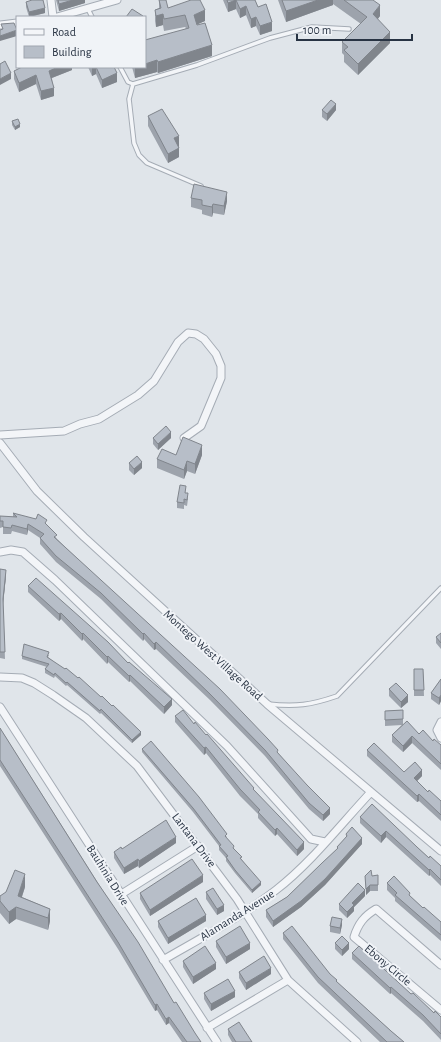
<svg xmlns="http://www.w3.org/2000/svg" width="441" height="1042" viewBox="0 0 441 1042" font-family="'Alegreya Sans',sans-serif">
<rect width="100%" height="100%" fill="#e0e5ea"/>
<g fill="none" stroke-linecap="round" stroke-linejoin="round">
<defs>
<path id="lane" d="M 88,9 L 92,17
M 120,67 L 128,82 L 133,84 L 197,65 L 270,38 L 312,27 L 349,29
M 133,84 L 129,99 L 134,143 L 139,155 L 147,163 L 201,186
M 268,704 C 296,707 311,705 337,696 L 441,588"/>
<path id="street" d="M 51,0 L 53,17
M 57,17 L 117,0
M 0,25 L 17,23
M 0,435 L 64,431 L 80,424 L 99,419 L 138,395 L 154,381 L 178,342 L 188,333 L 196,334 L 204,339 L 216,354 L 221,366 L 221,378 L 201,426 L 184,438
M 0,443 L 37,491 L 84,537 L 267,704 L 441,851
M 0,552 L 11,550 L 23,552 L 55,580 L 227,746 L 311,839 L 325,842
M 0,677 L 22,678 L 34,683 L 53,695 L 86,718 L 137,766 L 237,899 L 288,980 L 357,1042
M 0,707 L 217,1042
M 441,722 L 437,730 L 441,738
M 120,895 L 198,846
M 163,960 C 201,938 241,917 276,890 C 311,863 341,824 371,792
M 441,965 L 376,909 C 364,916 358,924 354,937 L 441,1010
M 207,1028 L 288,980"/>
</defs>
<use href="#lane" stroke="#a5acb5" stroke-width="5.5"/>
<use href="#street" stroke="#a5acb5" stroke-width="9"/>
<use href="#lane" stroke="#f3f5f8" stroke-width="3.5"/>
<use href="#street" stroke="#f3f5f8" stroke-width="7"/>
</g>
<path fill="#9da3ac" d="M 56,0 L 85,0 L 85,3 L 59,11 Z
M 159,0 L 168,8 L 205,21 L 197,24 L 212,56 L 158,73 L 157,72 L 135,78 L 132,67 L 145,67 L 186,28 L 185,27 L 164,31 L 163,25 L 156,27 L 155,21 L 155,10 L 159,8 Z
M 223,0 L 255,0 L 258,7 L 272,31 L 260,35 L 256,26 L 251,28 L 246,15 L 240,18 L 236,9 L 228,12 Z
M 278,0 L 373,0 L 380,16 L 377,19 L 390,43 L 358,75 L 344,62 L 344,55 L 342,53 L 342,42 L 361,24 L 333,4 L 333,5 L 286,22 Z
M 26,2 L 45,13 L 29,17 L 26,7 Z
M 72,67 L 72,70 L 52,78 L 54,96 L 41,100 L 36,84 L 19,92 L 14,79 L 14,71 Z
M 88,67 L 114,67 L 117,82 L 102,88 L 96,74 L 92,76 Z
M 322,110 L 336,110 L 327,121 L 322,117 Z
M 148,116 L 179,146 L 179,157 L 168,163 L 148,126 Z
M 12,121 L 20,127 L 15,130 L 12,125 Z
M 191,198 L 227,201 L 224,215 L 213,213 L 212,217 L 202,214 L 202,210 L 191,207 Z
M 153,438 L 171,438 L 158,450 L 153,444 Z
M 176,455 L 202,455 L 195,474 L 187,471 L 184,479 L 157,468 L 157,459 Z
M 129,463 L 142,468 L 134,475 L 129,470 Z
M 186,493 L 188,499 L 187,506 L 184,505 L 184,509 L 177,508 L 177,502 Z
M 13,513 L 47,525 L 57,539 L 278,753 L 330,814 L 323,821 L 309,809 L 265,756 L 210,700 L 156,649 L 154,650 L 144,639 L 143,641 L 101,599 L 56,562 L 40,544 L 40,538 L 28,530 L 27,535 L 12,531 L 11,534 L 3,534 L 3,527 L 0,528 L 0,516 L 13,517 Z
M 0,569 L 6,576 L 3,603 L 5,659 L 0,658 Z
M 28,586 L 128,663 L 172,705 L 164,714 L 130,681 L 129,682 L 108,662 L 107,664 L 83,639 L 82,641 L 61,619 L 59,621 L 28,592 Z
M 441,633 L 441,649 L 436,643 L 436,637 Z
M 49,655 L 48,657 L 141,735 L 132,743 L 101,713 L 100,714 L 67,685 L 66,686 L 55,676 L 54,678 L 45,673 L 45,669 L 47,667 L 22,659 L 22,656 Z
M 414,669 L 423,669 L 424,696 L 414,696 Z
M 441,679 L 441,701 L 439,705 L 431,699 L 431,693 Z
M 389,689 L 408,702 L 401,708 L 389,696 Z
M 403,710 L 403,725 L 441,745 L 441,770 L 412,743 L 403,752 L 392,742 L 392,735 L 402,725 L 385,726 L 385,711 Z
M 175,716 L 194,724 L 206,735 L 254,790 L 304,849 L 297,856 L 277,834 L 275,836 L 258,818 L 258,814 L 240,796 L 206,753 L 204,755 L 175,722 Z
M 0,728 L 174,1003 L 201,1042 L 182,1042 L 169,1023 L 166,1025 L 157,1010 L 155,1011 L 118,949 L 0,766 Z
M 142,749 L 227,837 L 226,837 L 242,860 L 261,885 L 252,893 L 235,873 L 226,861 L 226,858 L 219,850 L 219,846 L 193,812 L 142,752 Z
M 367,750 L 404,772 L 422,776 L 417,781 L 428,792 L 441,801 L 441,821 L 419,801 L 417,802 L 367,756 Z
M 360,817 L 417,847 L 429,858 L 441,866 L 441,886 L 430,875 L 429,876 L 386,837 L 381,843 L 360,823 Z
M 346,834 L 362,844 L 325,885 L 301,907 L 273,927 L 266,917 L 266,910 L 287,897 L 337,849 L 337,847 L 346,838 Z
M 176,843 L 139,868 L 138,866 L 124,874 L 114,858 L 114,852 L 122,849 Z
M 365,876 L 372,876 L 378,885 L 378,891 L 370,891 L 366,895 Z
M 203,882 L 150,916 L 140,899 L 140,893 Z
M 387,883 L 410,896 L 423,908 L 441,922 L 441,941 L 395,901 L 395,898 L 387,890 Z
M 25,887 L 22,897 L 50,909 L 50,921 L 48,930 L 16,919 L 9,924 L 0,913 L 0,896 Z
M 206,892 L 224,911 L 217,915 L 206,899 Z
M 365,896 L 354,907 L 354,911 L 347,918 L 339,910 L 339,904 Z
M 158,921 L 206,921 L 168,944 L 158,927 Z
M 342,925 L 340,934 L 330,932 L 330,926 Z
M 283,933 L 330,974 L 337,982 L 391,1031 L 404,1042 L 380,1042 L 318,983 L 283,939 Z
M 216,941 L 250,949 L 226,964 L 216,947 Z
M 335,943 L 349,949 L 342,956 L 335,949 Z
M 352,953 L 411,994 L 434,1013 L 441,1017 L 441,1040 L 423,1021 L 391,993 L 390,994 L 352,959 Z
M 183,961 L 216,969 L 193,984 L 183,967 Z
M 239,972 L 271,974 L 246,990 L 239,978 Z
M 204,993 L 235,997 L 211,1011 L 204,999 Z
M 228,1029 L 252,1042 L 232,1042 L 228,1035 Z"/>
<path fill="#80858c" d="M 73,0 L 85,0 L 85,3 L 59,11 L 59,4 Z
M 236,0 L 236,9 L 228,12 L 228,3 Z
M 318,0 L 333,0 L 333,5 L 286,22 L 286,11 Z
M 380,5 L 380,16 L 373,26 L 373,14 Z
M 246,6 L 246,15 L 240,18 L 240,9 Z
M 45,8 L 45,13 L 29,17 L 29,12 Z
M 205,10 L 205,21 L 194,26 L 194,15 Z
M 163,14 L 163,25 L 156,27 L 156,16 Z
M 256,17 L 256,26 L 251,28 L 251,19 Z
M 272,22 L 272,31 L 260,35 L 260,26 Z
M 17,30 L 17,36 L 0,41 L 0,36 Z
M 390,32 L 390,43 L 358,75 L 358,64 Z
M 212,45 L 212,56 L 158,73 L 158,62 Z
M 157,60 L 157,72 L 135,78 L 135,67 L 145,67 L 145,64 Z
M 58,67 L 72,67 L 72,70 L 49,79 L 49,71 Z
M 92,67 L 96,67 L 96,74 L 92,76 Z
M 11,73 L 11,79 L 0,85 L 0,79 Z
M 117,73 L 117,82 L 102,88 L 102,80 Z
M 36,75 L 36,84 L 19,92 L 19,83 Z
M 54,88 L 54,96 L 41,100 L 41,91 Z
M 336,104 L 336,110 L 327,121 L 327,114 Z
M 20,124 L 20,127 L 15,130 L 15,127 Z
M 179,136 L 179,146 L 174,148 L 174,138 Z
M 179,148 L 179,157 L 168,163 L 168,154 Z
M 227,192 L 227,201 L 224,215 L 224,206 Z
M 213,204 L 213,213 L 212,217 L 212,207 Z
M 171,432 L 171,438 L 158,450 L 158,444 Z
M 202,445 L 202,455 L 195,474 L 195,464 Z
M 187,461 L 187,471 L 184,479 L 184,470 Z
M 142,462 L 142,468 L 134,475 L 134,469 Z
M 28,524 L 28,530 L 27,535 L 27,529 Z
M 6,570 L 6,576 L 3,605 L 3,599 Z
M 61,613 L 61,619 L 59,621 L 59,614 Z
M 83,633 L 83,639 L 82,641 L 82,634 Z
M 144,633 L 144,639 L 143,641 L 143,634 Z
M 156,642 L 156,649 L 154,650 L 154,644 Z
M 108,656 L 108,662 L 107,664 L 107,657 Z
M 130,675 L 130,681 L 129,682 L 129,676 Z
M 408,695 L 408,702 L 401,708 L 401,702 Z
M 441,695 L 441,701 L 439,705 L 439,698 Z
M 172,699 L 172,705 L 164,714 L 164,707 Z
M 141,732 L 141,735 L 132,743 L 132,740 Z
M 412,736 L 412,743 L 403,752 L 403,746 Z
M 206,747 L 206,753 L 204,755 L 204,748 Z
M 422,770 L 422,776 L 414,784 L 414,778 Z
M 419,794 L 419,801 L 417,802 L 417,796 Z
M 330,808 L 330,814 L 323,821 L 323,815 Z
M 277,828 L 277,834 L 275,836 L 275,830 Z
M 386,831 L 386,837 L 381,843 L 381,836 Z
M 176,837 L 176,843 L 139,868 L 139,861 Z
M 362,838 L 362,844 L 325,885 L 301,907 L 273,927 L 273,921 Z
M 304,842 L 304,849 L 297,856 L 297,850 Z
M 138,859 L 138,866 L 124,874 L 124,868 Z
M 430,869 L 430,875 L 429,876 L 429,870 Z
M 25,874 L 25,887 L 18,908 L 18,896 Z
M 203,875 L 203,882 L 150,916 L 150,910 Z
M 261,882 L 261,885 L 252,893 L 252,890 Z
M 370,885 L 370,891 L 366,895 L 366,889 Z
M 365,890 L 365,896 L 354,907 L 354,911 L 347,918 L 347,912 L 352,903 Z
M 224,905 L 224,911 L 217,915 L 217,909 Z
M 16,907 L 16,919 L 9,924 L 9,912 Z
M 50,909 L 50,921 L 48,930 L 48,918 Z
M 206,915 L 206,921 L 168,944 L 168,938 Z
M 342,919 L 342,925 L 340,934 L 340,928 Z
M 250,943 L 250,949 L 226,964 L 226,957 Z
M 349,943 L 349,949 L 342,956 L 342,950 Z
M 216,963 L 216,969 L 193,984 L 193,977 Z
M 271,968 L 271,974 L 246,990 L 246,983 Z
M 391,987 L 391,993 L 390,994 L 390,988 Z
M 235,991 L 235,997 L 211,1011 L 211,1004 Z
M 157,1004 L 157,1010 L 155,1011 L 155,1005 Z
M 169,1017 L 169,1023 L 166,1025 L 166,1019 Z"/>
<path fill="#b7bec8" stroke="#80858c" d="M 32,0 L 43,0 L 45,8 L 29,12 L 26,2 Z
M 58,0 L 73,0 L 59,4 Z
M 159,0 L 166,0 L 168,8 L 191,0 L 200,0 L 205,10 L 194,15 L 197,25 L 205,23 L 212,45 L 158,62 L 157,60 L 145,64 L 145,40 L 189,28 L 185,15 L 164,19 L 163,14 L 156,16 L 155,10 L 161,8 Z
M 227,0 L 236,0 L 228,3 Z
M 236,0 L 255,0 L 258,7 L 266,4 L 272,22 L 260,26 L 256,17 L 251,19 L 246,6 L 240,9 Z
M 282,0 L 318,0 L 286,11 Z
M 344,0 L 373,0 L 380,5 L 373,14 L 390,32 L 358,64 L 344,50 L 348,47 L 342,42 L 367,17 Z
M 132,9 L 143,16 L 142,17 L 126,17 Z
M 14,23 L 17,30 L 0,36 L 0,30 L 3,29 L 1,24 Z
M 5,61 L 11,73 L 0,79 L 0,64 Z
M 22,67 L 58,67 L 49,71 L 54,88 L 41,91 L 36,75 L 19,83 L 14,71 Z
M 96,67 L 114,67 L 117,73 L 102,80 Z
M 331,100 L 336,104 L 327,114 L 322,110 Z
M 162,109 L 179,136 L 174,138 L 179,148 L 168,154 L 148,116 Z
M 18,119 L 20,124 L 15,127 L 12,121 Z
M 194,184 L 227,192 L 224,206 L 213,204 L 212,207 L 202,205 L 202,200 L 191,198 Z
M 166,426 L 171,432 L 158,444 L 153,438 Z
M 183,437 L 202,445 L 195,464 L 187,461 L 184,470 L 157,459 L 162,449 L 176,455 Z
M 137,456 L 142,462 L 134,469 L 129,463 Z
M 180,485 L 186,486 L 185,493 L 188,493 L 187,500 L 184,499 L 184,503 L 177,502 Z
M 13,513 L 36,519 L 38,514 L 47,520 L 45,523 L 57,535 L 54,537 L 220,689 L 268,739 L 278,750 L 277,752 L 307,785 L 330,808 L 323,815 L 309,803 L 265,750 L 210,694 L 156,642 L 154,644 L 144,633 L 143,634 L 101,593 L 56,556 L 40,538 L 44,534 L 28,524 L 27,529 L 12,525 L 11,528 L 3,527 L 3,521 L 0,521 L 0,516 L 17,517 Z
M 0,569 L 6,570 L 3,599 L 5,652 L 0,652 Z
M 36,578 L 108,642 L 128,663 L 129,662 L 172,699 L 164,707 L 130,675 L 129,676 L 108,656 L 107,657 L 83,633 L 82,634 L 61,613 L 59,614 L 28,586 Z
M 441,633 L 441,643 L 436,637 Z
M 24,644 L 49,652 L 47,657 L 65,669 L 66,668 L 78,678 L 79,677 L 101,697 L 102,696 L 112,706 L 113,705 L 141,732 L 132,740 L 101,709 L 100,711 L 67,682 L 66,683 L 55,673 L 54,675 L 45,669 L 49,664 L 22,656 Z
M 414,669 L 423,669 L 424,690 L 414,690 Z
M 441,679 L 441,695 L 439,698 L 431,693 Z
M 396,683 L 408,695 L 401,702 L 389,689 Z
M 183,710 L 194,724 L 195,722 L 206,735 L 207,734 L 254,788 L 253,789 L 304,842 L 297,850 L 277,828 L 275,830 L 258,812 L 260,810 L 240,789 L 206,747 L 204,748 L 175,716 Z
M 403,710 L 403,719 L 385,720 L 385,711 Z
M 407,721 L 419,734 L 423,730 L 433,741 L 434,739 L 441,745 L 441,764 L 412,736 L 403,746 L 392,735 Z
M 0,728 L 97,882 L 138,942 L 174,1003 L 176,1002 L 195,1033 L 201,1042 L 187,1042 L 169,1017 L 166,1019 L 157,1004 L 155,1005 L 118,942 L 0,760 Z
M 151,741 L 199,797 L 227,834 L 225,836 L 234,846 L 233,848 L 242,857 L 240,858 L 261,882 L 252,890 L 235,870 L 226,857 L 228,856 L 219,846 L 221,845 L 193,808 L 142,749 Z
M 374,743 L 404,772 L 415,762 L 422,770 L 414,778 L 428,792 L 429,790 L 441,801 L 441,815 L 419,794 L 417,796 L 367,750 Z
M 372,804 L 417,847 L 429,858 L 430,856 L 441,866 L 441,880 L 430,869 L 429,870 L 386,831 L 381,836 L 360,817 Z
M 166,820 L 176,837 L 139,861 L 138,859 L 124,868 L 114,852 L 121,847 L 122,849 Z
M 352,827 L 362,838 L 325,879 L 301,901 L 273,921 L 266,910 L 287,897 L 322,863 L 338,848 L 337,847 L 347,836 L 346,834 Z
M 192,859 L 203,875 L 150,910 L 140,893 Z
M 15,870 L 25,874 L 18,896 L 50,909 L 48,918 L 16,907 L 9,912 L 0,901 L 0,896 L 6,892 Z
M 371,870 L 372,876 L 378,875 L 378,885 L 370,885 L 366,889 L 365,876 Z
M 394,876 L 410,893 L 409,895 L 423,908 L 424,907 L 441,922 L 441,935 L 395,895 L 397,893 L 387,883 Z
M 358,883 L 365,890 L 352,903 L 354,905 L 347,912 L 339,904 Z
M 213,888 L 224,905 L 217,909 L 206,892 Z
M 196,898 L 206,915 L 168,938 L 158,921 Z
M 332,917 L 342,919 L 340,928 L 330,926 Z
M 240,926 L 250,943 L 226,957 L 216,941 Z
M 292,926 L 330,974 L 337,980 L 336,981 L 391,1031 L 404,1042 L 387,1042 L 318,977 L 283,933 Z
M 342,936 L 349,943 L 342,950 L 335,943 Z
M 205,946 L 216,963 L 193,977 L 183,961 Z
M 359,946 L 411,994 L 413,993 L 434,1013 L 435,1011 L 441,1017 L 441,1034 L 423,1015 L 391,987 L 390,988 L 352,953 Z
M 264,956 L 271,968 L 246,983 L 239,972 Z
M 228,979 L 235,991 L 211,1004 L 204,993 Z
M 239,1022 L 252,1042 L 236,1042 L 228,1029 Z"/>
<g text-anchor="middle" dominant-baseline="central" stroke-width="4" stroke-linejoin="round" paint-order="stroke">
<g font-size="12" fill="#283343" stroke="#f0f3f7">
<text transform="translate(213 655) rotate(42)">Montego West Village Road</text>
<text transform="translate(194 840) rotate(53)">Lantana Drive</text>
<text transform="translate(108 875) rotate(58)">Bauhinia Drive</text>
<text transform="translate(237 915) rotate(-32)">Alamanda Avenue</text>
<text transform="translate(388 965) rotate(40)">Ebony Circle</text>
</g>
</g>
<rect x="16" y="16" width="130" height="52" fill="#f0f3f7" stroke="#a0a6af"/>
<rect x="24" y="29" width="20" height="6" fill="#f3f5f8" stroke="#a0a6af"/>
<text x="52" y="36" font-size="12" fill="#283343">Road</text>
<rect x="24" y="46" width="20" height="12" fill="#b7bec8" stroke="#a0a6af"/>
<text x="52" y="56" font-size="12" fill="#283343">Building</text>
<path d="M297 34v6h115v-6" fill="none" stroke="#283343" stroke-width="2"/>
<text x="303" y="34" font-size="12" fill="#283343" stroke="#f0f3f7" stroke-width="3" paint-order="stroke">100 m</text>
</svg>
